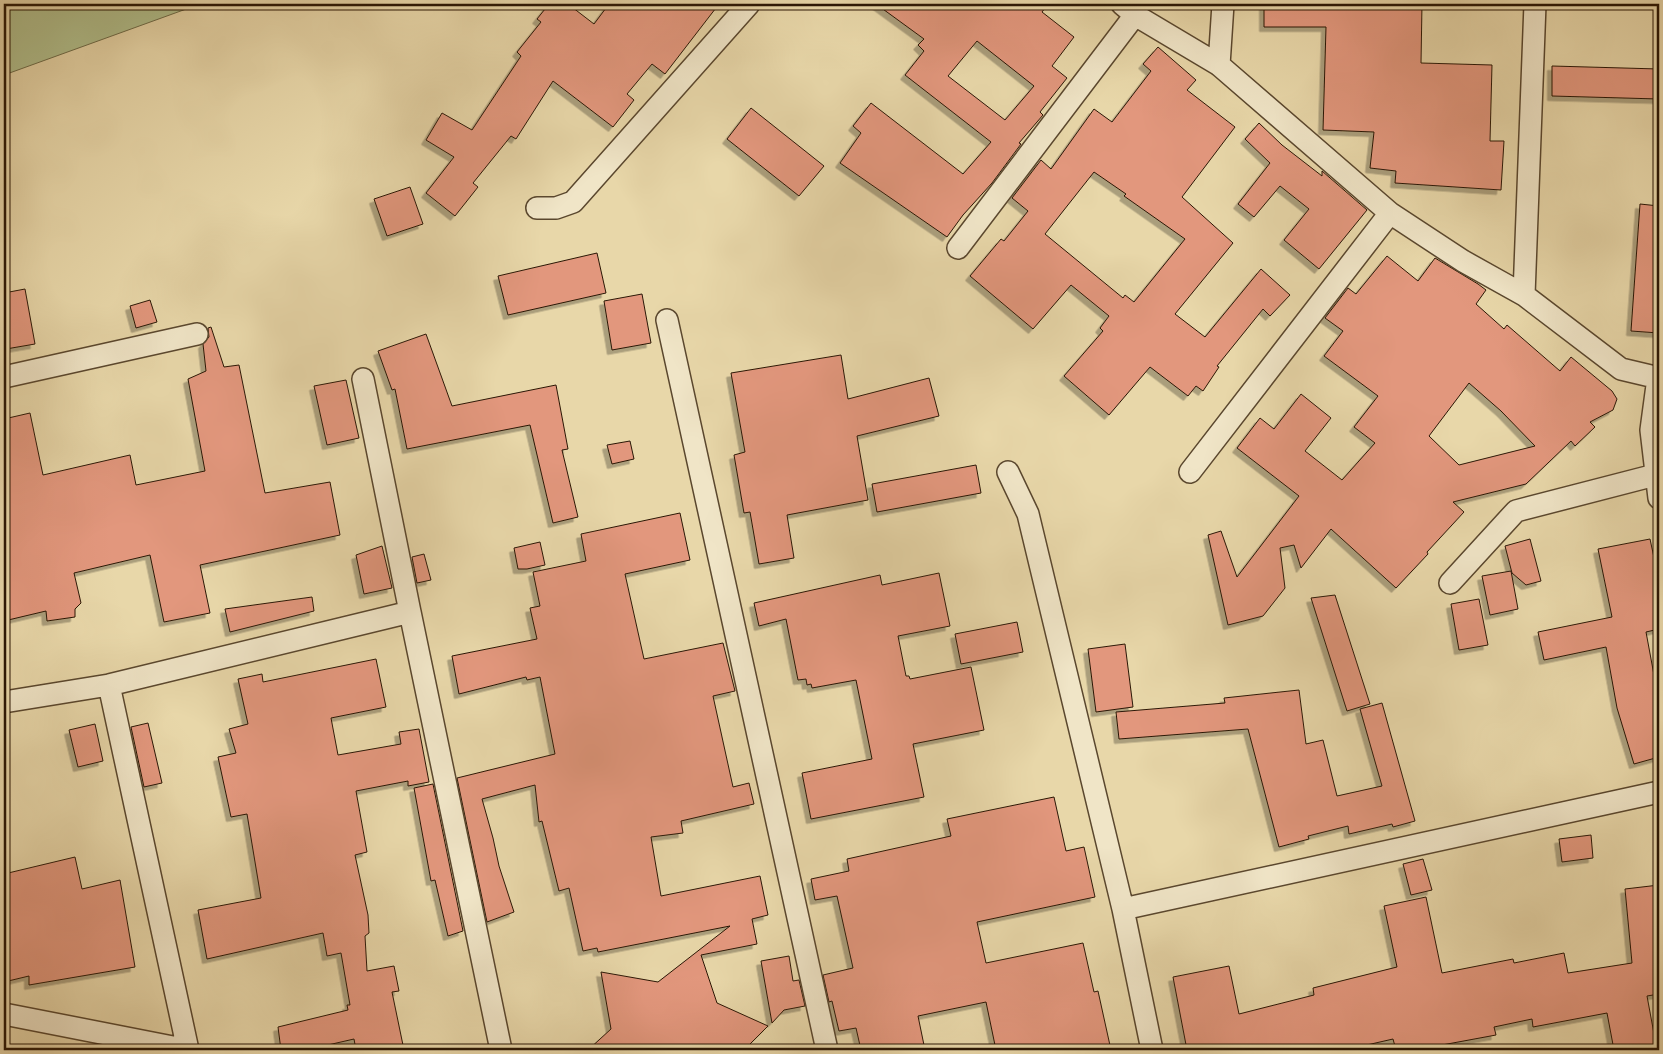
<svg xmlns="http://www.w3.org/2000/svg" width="1663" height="1054" viewBox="0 0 1663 1054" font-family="'Libre Bodoni',serif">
<defs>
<filter id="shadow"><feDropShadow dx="-4.5" dy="4.5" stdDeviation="0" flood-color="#0004"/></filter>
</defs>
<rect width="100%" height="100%" fill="#e8d7a9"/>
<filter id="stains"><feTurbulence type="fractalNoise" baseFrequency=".004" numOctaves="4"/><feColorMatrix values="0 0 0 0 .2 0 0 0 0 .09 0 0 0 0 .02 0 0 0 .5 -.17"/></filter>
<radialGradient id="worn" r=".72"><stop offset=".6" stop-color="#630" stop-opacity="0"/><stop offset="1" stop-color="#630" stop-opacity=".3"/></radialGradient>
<path fill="#b1bf8c" stroke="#6e6b48" d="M 4,4 L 200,4 L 4,75 Z"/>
<path fill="#e2977d" stroke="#2b1705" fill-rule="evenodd" filter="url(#shadow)" d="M 549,4 L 568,4 L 594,24 L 609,4 L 719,4 L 665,74 L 652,64 L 627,94 L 634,100 L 613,127 L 553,81 L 516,139 L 511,136 L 473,183 L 478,187 L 455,216 L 426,193 L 454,157 L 426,140 L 442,113 L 472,130 L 521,56 L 517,52 L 541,22 L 537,19 Z
M 876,4 L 1048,4 L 1042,12 L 1074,37 L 1052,66 L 1067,78 L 1040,112 L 1043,115 L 1019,143 L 1021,144 L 992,183 L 963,215 L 947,237 L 840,163 L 861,133 L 853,126 L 871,103 L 963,174 L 991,142 L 905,75 L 924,51 L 918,45 L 924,39 ZM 977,41 L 1034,86 L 1005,120 L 948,76 Z
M 1264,4 L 1422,4 L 1421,63 L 1492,65 L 1490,141 L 1504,141 L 1501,190 L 1395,183 L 1396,171 L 1370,168 L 1374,132 L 1323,130 L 1326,27 L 1264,27 Z
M 1158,47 L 1196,80 L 1187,90 L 1235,127 L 1182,197 L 1233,243 L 1175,314 L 1205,337 L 1261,269 L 1290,295 L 1270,316 L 1263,309 L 1217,366 L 1219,367 L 1203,391 L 1196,386 L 1188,396 L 1150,367 L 1109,415 L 1064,376 L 1103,331 L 1100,328 L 1109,316 L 1071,285 L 1033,329 L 970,276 L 1001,239 L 1004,241 L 1028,211 L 1012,198 L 1041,160 L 1051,169 L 1094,109 L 1112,122 L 1151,71 L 1143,64 ZM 1094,172 L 1126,194 L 1124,196 L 1185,239 L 1134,302 L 1125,295 L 1123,298 L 1045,234 Z
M 1552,66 L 1659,69 L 1659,99 L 1552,96 Z
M 751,108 L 824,166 L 799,196 L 727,139 Z
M 1259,123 L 1282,145 L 1322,176 L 1322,171 L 1367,210 L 1319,269 L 1284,240 L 1309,209 L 1280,186 L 1254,217 L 1238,204 L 1270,163 L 1245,139 Z
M 410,187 L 423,224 L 387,236 L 374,199 Z
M 1640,204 L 1659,206 L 1659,333 L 1631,331 Z
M 597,253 L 606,293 L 508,315 L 498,276 Z
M 1387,256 L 1418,281 L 1435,258 L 1478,284 L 1486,290 L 1476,304 L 1504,329 L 1507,325 L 1560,371 L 1571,357 L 1612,391 L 1617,399 L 1613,410 L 1590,422 L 1595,427 L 1575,446 L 1571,441 L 1526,484 L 1453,502 L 1464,512 L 1427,552 L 1428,554 L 1396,588 L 1331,529 L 1301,568 L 1294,545 L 1280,548 L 1285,588 L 1263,616 L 1228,625 L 1208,535 L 1221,531 L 1237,577 L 1299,496 L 1237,448 L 1260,418 L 1274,429 L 1301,394 L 1331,418 L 1305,451 L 1342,480 L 1375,443 L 1354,427 L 1378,396 L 1324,356 L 1343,331 L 1325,318 L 1348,288 L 1356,294 ZM 1469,383 L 1501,411 L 1535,446 L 1459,465 L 1429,436 Z
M 25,289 L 35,344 L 6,349 L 4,338 L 4,293 Z
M 642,294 L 651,343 L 612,350 L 604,301 Z
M 150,300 L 157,322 L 136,328 L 130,306 Z
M 211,327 L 224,367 L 239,365 L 265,493 L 330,482 L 340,535 L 200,565 L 210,613 L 164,622 L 150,555 L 74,573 L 81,603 L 75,609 L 75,617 L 47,621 L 46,611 L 4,621 L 4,419 L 30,413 L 43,475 L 130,455 L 136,485 L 205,471 L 188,379 L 206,371 L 203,344 L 209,337 L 208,328 Z
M 426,334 L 452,406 L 556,385 L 568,449 L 562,450 L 578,517 L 553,523 L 530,425 L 407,449 L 395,389 L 392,390 L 378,351 Z
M 841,355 L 848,399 L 929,378 L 939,416 L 857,436 L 868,500 L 787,515 L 794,558 L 759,564 L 750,512 L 744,513 L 734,455 L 745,452 L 731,373 Z
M 346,380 L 359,438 L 327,445 L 314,386 Z
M 630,441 L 634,459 L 612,464 L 607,445 Z
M 976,465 L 981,493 L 877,512 L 872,484 Z
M 680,513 L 690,560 L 625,574 L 644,659 L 723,643 L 735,691 L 713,696 L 733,787 L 749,783 L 754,804 L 681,821 L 683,833 L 651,837 L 661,896 L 760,876 L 768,915 L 752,919 L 757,944 L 701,955 L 717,1003 L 768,1026 L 744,1050 L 588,1050 L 611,1029 L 601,972 L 658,982 L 730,926 L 598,952 L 597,948 L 583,951 L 569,888 L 559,891 L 542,821 L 539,822 L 535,785 L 482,799 L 493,838 L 499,866 L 514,912 L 487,922 L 457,778 L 555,754 L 540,677 L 527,680 L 526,677 L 459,694 L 452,656 L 537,639 L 530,608 L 540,606 L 533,572 L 586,561 L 581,534 Z
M 1530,539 L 1541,581 L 1526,585 L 1512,573 L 1505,546 Z
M 1650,539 L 1659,581 L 1659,629 L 1646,632 L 1659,702 L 1659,757 L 1634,764 L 1617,708 L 1606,647 L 1544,660 L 1538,632 L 1612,617 L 1598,549 Z
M 540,542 L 545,565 L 527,569 L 518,569 L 514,548 Z
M 382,546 L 392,588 L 364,594 L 356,555 Z
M 424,554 L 431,580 L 417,583 L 412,557 Z
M 1511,571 L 1518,609 L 1490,615 L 1482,576 Z
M 939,573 L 950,626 L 898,636 L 906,676 L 909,676 L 910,679 L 971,667 L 984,730 L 913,744 L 924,797 L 811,819 L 802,773 L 872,759 L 856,680 L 812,688 L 811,684 L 807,685 L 806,679 L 798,680 L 786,619 L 759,626 L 754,603 L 880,575 L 882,585 Z
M 1335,595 L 1370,704 L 1347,711 L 1311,598 Z
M 312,597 L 314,611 L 230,632 L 225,609 Z
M 1479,599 L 1488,645 L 1459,650 L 1451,604 Z
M 1017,622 L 1023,652 L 961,664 L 955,634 Z
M 1125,644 L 1133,707 L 1096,712 L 1088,649 Z
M 376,659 L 386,707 L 331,718 L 338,755 L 401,744 L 399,732 L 419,729 L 429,782 L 408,786 L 408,781 L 356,791 L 367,852 L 355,855 L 368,915 L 369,933 L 365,936 L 367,971 L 394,966 L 399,991 L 392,992 L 404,1050 L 356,1050 L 354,1039 L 306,1050 L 281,1050 L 278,1027 L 348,1010 L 347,1005 L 350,1005 L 341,953 L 327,956 L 323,933 L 207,959 L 198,910 L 261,898 L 247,814 L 231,817 L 218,757 L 236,753 L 229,729 L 248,724 L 238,679 L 262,674 L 263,682 Z
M 1299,690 L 1306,744 L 1323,740 L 1337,796 L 1382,786 L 1360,709 L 1382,703 L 1415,821 L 1393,827 L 1392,824 L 1349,834 L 1348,826 L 1308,836 L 1309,839 L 1279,847 L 1248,729 L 1119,739 L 1116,712 L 1225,703 L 1224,698 Z
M 148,723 L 162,783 L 144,787 L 131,727 Z
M 95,724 L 103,761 L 78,767 L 69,730 Z
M 433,784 L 463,931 L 448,936 L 435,880 L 431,881 L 414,788 Z
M 1054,797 L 1066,851 L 1084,847 L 1095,897 L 977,922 L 986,963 L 1083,943 L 1094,992 L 1098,991 L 1111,1050 L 996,1050 L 986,1002 L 918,1016 L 925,1050 L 861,1050 L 856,1028 L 839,1031 L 832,1001 L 829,1002 L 823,975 L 853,968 L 837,896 L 815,900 L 811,879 L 849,871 L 847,859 L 951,836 L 947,819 Z
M 1591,835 L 1593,858 L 1562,862 L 1559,839 Z
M 75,857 L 82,889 L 120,880 L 135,967 L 29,985 L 29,976 L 4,982 L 4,874 Z
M 1423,859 L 1432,890 L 1411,895 L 1403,864 Z
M 1659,885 L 1659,994 L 1647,996 L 1657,1050 L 1614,1050 L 1607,1013 L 1533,1027 L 1532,1019 L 1494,1027 L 1496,1035 L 1415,1050 L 1396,1050 L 1393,1039 L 1345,1050 L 1187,1050 L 1173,977 L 1229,966 L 1239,1014 L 1314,995 L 1313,988 L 1397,967 L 1384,906 L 1426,897 L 1442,973 L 1513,959 L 1514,963 L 1564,953 L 1568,973 L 1632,963 L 1625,889 Z
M 789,956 L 793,981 L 799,980 L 805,1006 L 784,1010 L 772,1023 L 761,961 Z"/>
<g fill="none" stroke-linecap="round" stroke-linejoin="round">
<defs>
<path id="street" d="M 1122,4 L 1135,15 L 1219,65 L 1390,213 L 1463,261 L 1524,295 L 1621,369 L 1659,378
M 1219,65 L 1223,4
M 537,208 L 556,208 L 573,202 L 749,4
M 958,248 L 1135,15
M 1524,295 L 1535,4
M 667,320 L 827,1050
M 4,377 L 197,334
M 1658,378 L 1651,430 L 1659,498
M 363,379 L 410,612
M 1008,472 L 1028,514 L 1123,909 L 1152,1050
M 1190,472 L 1390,213
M 1450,583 L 1516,511 L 1655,475
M 109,685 L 188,1050
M 4,702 L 109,685 L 410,612 L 501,1050
M 1123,909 L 1659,792
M 4,1014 L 188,1050"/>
</defs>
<use href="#street" stroke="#5a472e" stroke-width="24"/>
<use href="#street" stroke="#f0e5c7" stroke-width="21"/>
</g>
<rect width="1663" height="1054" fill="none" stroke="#e8d7a9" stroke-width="20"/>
<rect x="5" y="5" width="1653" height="1044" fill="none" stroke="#2b1705" stroke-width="2.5"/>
<rect x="10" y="10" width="1643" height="1034" fill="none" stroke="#2b1705"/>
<rect width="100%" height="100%" filter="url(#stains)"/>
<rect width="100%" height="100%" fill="url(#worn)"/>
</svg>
